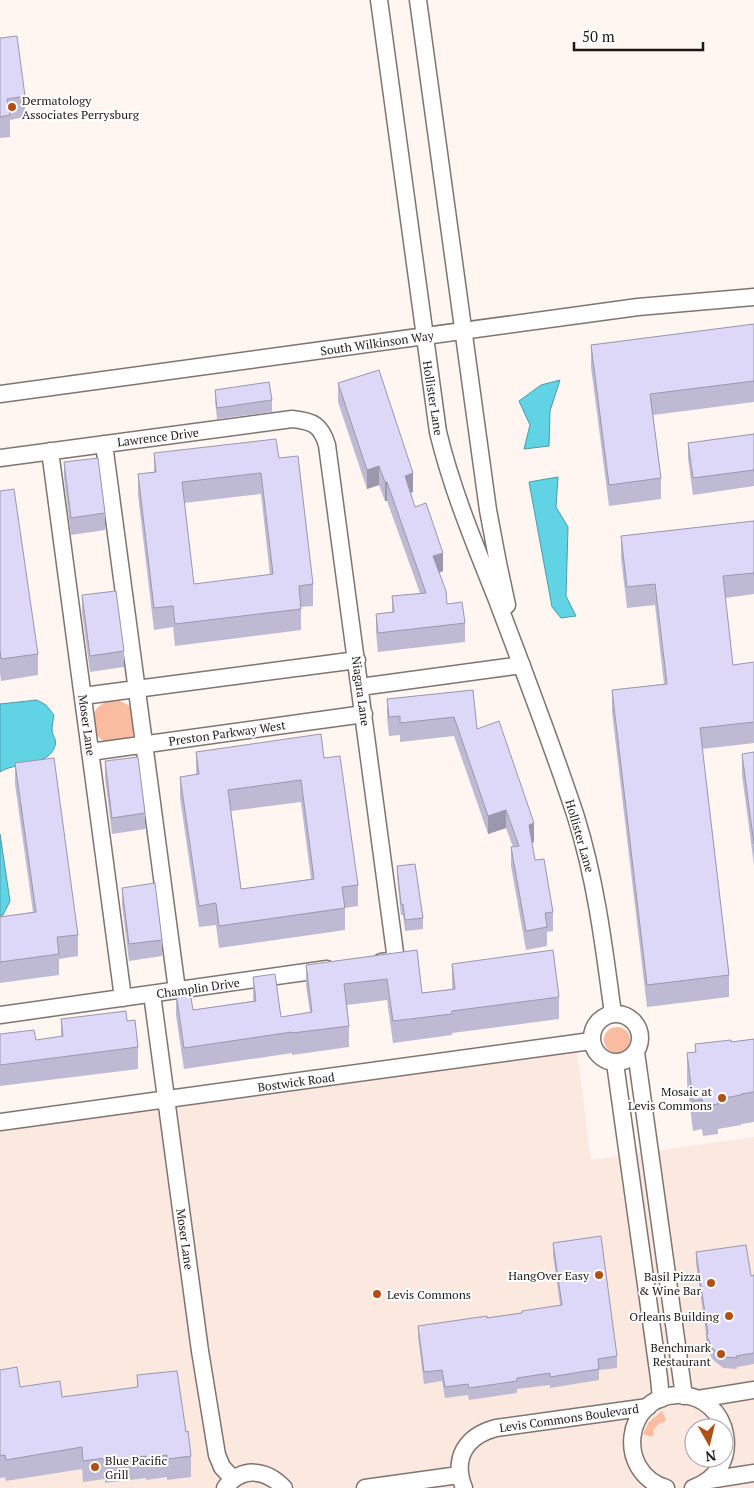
<svg xmlns="http://www.w3.org/2000/svg" width="754" height="1488" viewBox="0 0 754 1488" font-family="'PT Serif',serif">
<rect width="100%" height="100%" fill="#fff5f1"/>
<path fill="#fbe8df" fill-rule="evenodd" d="M 576,1043 L 591,1160 L 754,1137 L 754,1488 L 0,1488 L 0,1122 ZM 694,1428 L 724,1428 L 724,1458 L 694,1458 Z"/>
<path fill="#f9bca0" d="M 118,700 L 132,707 L 136,730 L 131,739 L 107,743 C 83,731 90,699 118,700 Z
M604 1040a13 13 0 1 1 26 0a13 13 0 1 1-26 0Z
M 662,1411 L 666,1420 L 661,1424 L 659,1423 L 653,1431 L 654,1433 L 652,1437 L 643,1434 L 649,1422 Z"/>
<path fill="#60d4e5" stroke="#4c9ca7" d="M 560,380 L 550,411 L 549,446 L 524,449 L 530,425 L 519,401 L 541,385 Z
M 558,477 L 556,507 L 568,527 L 566,596 L 576,616 L 561,618 L 552,607 L 529,482 Z
M 37,700 L 46,705 L 54,715 C 53,720 52,726 52,731 C 53,736 57,740 55,746 C 49,767 14,762 0,772 L 0,704 Z
M 0,834 L 10,901 L 3,915 L 0,916 Z"/>
<g fill="none" stroke-linecap="round" stroke-linejoin="round">
<defs>
<path id="minor" d="M 379,0 L 438,432 C 452,490 475,545 497,600 C 524,672 552,744 576,817 C 596,881 604,947 613,1014
M 418,0 L 488,510 L 498,563 L 507,605
M 0,394 L 638,307 L 754,297
M 104,444 L 177,990
M 50,451 L 123,998
M 0,458 L 292,419 C 313,421 321,425 327,445 L 396,960 L 381,962
M 360,687 L 522,665
M 83,696 L 357,660
M 90,752 L 364,714
M 152,994 L 200,1351 L 217,1455 L 222,1467 L 233,1479
M592 1038a24 24 0 1 1 48 0a24 24 0 1 1-48 0Z
M 0,1015 L 327,969
M 636,1052 L 684,1396
M 615,1063 L 659,1378 L 661,1399
M 0,1122 L 591,1041
M 698,1399 L 754,1390
M 709,1480 L 754,1473
M 225,1488 C 242,1466 266,1469 284,1488
M 365,1488 L 459,1475
M 464,1488 C 452,1458 466,1436 496,1428 L 648,1407
M 666,1488 C 615,1472 624,1397 677,1395 C 732,1394 745,1471 693,1488"/>
</defs>
<use href="#minor" stroke="#7f7470" stroke-width="19"/>
<use href="#minor" stroke="#fff" stroke-width="16"/>
</g>
<path fill="#bebad4" fill-rule="evenodd" d="M 0,38 L 25,96 L 25,117 L 10,120 L 10,137 L 0,138 Z
M 754,324 L 754,402 L 653,415 L 661,478 L 661,499 L 609,506 L 591,367 L 591,345 Z
M 338,383 L 413,492 L 411,493 L 415,507 L 443,571 L 439,573 L 447,604 L 465,623 L 465,642 L 378,652 L 376,633 L 376,614 L 392,612 L 392,596 L 420,593 L 387,501 L 385,501 L 379,485 L 367,489 L 338,402 Z
M 215,390 L 272,400 L 272,412 L 217,419 L 215,401 Z
M 754,434 L 754,486 L 693,495 L 688,459 L 688,443 Z
M 154,453 L 279,458 L 313,584 L 313,606 L 301,607 L 301,630 L 175,646 L 173,627 L 154,630 L 138,495 L 138,474 L 154,472 ZM 261,494 L 270,575 L 194,584 L 184,503 Z
M 64,462 L 105,513 L 105,530 L 71,535 L 64,478 Z
M 0,491 L 38,654 L 38,675 L 1,681 L 0,672 Z
M 754,521 L 754,594 L 725,598 L 733,665 L 754,662 L 754,743 L 702,749 L 729,975 L 729,997 L 647,1007 L 612,712 L 612,690 L 664,684 L 655,605 L 627,608 L 621,558 L 621,536 Z
M 82,595 L 124,651 L 124,667 L 90,672 L 82,612 Z
M 473,690 L 477,729 L 534,842 L 532,843 L 535,860 L 553,912 L 553,931 L 547,932 L 547,946 L 526,950 L 511,866 L 511,847 L 513,847 L 506,828 L 488,834 L 454,736 L 400,742 L 400,735 L 389,736 L 387,718 L 387,699 Z
M 196,752 L 324,758 L 358,885 L 358,906 L 345,908 L 345,930 L 219,948 L 216,925 L 199,927 L 180,798 L 180,777 L 196,774 ZM 301,802 L 311,879 L 241,889 L 231,811 Z
M 754,752 L 754,865 L 742,775 L 742,754 Z
M 105,761 L 145,813 L 145,829 L 112,834 L 105,778 Z
M 15,763 L 78,935 L 78,956 L 59,959 L 59,975 L 0,983 L 0,917 L 33,912 L 15,784 Z
M 397,866 L 423,918 L 423,929 L 405,931 L 403,915 L 401,915 L 397,877 Z
M 122,888 L 162,940 L 162,956 L 129,961 L 122,905 Z
M 417,950 L 422,993 L 452,989 L 452,964 L 559,997 L 559,1019 L 452,1033 L 452,1035 L 393,1043 L 387,1000 L 347,1005 L 349,1026 L 349,1047 L 292,1055 L 292,1053 L 184,1069 L 176,1015 L 176,993 L 193,1010 L 253,1001 L 253,977 L 281,1017 L 310,1012 L 306,986 L 306,965 Z
M 61,1019 L 127,1021 L 138,1047 L 138,1069 L 0,1086 L 0,1034 L 36,1040 L 61,1036 Z
M 754,1039 L 754,1122 L 741,1124 L 741,1125 L 718,1129 L 718,1134 L 703,1136 L 702,1129 L 693,1131 L 687,1083 L 687,1053 L 695,1052 L 695,1044 L 731,1042 Z
M 553,1243 L 617,1356 L 617,1368 L 599,1370 L 599,1380 L 550,1388 L 550,1385 L 517,1389 L 517,1393 L 469,1400 L 468,1395 L 445,1398 L 442,1381 L 424,1384 L 418,1337 L 418,1326 L 522,1313 L 522,1311 L 560,1305 L 553,1255 Z
M 696,1252 L 751,1276 L 754,1275 L 754,1364 L 737,1367 L 737,1369 L 723,1368 L 712,1359 L 706,1345 L 706,1334 L 696,1263 Z
M 0,1370 L 20,1387 L 62,1397 L 137,1387 L 137,1375 L 186,1432 L 191,1456 L 191,1477 L 167,1480 L 167,1477 L 146,1480 L 146,1478 L 105,1483 L 105,1479 L 83,1482 L 82,1469 L 6,1481 L 5,1477 L 0,1478 Z"/>
<path fill="#9b97ad" d="M 379,466 L 379,485 L 367,489 L 367,470 Z
M 413,473 L 413,492 L 405,495 L 405,476 Z
M 385,482 L 387,482 L 387,501 L 385,501 Z
M 443,553 L 443,571 L 433,575 L 433,556 Z
M 506,810 L 506,828 L 488,834 L 488,816 Z
M 534,823 L 534,842 L 529,844 L 529,825 Z"/>
<path fill="#ddd8f7" stroke="#9b97ad" fill-rule="evenodd" d="M 17,36 L 25,96 L 7,99 L 10,115 L 0,117 L 0,38 Z
M 754,324 L 754,381 L 650,394 L 661,478 L 609,485 L 591,345 Z
M 379,370 L 413,473 L 405,476 L 415,507 L 426,503 L 443,553 L 433,556 L 446,591 L 447,604 L 462,602 L 465,623 L 378,633 L 376,614 L 394,612 L 392,596 L 426,593 L 387,482 L 385,482 L 379,466 L 367,470 L 338,383 Z
M 269,382 L 272,400 L 217,408 L 215,390 Z
M 754,434 L 754,470 L 693,478 L 688,443 Z
M 276,439 L 279,458 L 298,456 L 313,584 L 299,586 L 301,609 L 175,624 L 173,606 L 154,608 L 138,474 L 156,472 L 154,453 ZM 261,473 L 273,574 L 194,584 L 182,482 Z
M 98,458 L 105,513 L 71,518 L 64,462 Z
M 14,489 L 38,654 L 1,659 L 0,650 L 0,491 Z
M 754,521 L 754,573 L 723,576 L 733,665 L 754,662 L 754,722 L 700,728 L 729,975 L 647,985 L 612,690 L 667,684 L 655,584 L 627,587 L 621,536 Z
M 116,591 L 124,651 L 90,656 L 82,595 Z
M 473,690 L 477,729 L 499,721 L 534,823 L 529,825 L 535,860 L 544,859 L 553,912 L 545,913 L 547,927 L 526,931 L 511,847 L 519,846 L 506,810 L 488,816 L 454,717 L 400,723 L 400,716 L 389,717 L 387,699 Z
M 321,734 L 324,758 L 340,756 L 358,885 L 342,887 L 345,908 L 219,926 L 216,903 L 199,906 L 180,777 L 199,774 L 196,752 ZM 301,780 L 314,879 L 241,889 L 228,790 Z
M 754,752 L 754,844 L 742,754 Z
M 138,757 L 145,813 L 112,818 L 105,761 Z
M 54,758 L 78,935 L 57,937 L 59,954 L 0,962 L 0,917 L 36,912 L 15,763 Z
M 415,864 L 423,918 L 405,920 L 403,904 L 401,904 L 397,866 Z
M 155,883 L 162,940 L 129,944 L 122,888 Z
M 417,950 L 422,993 L 455,989 L 452,964 L 553,950 L 559,997 L 452,1011 L 452,1014 L 393,1021 L 387,979 L 344,984 L 349,1026 L 292,1033 L 292,1032 L 184,1048 L 176,993 L 190,991 L 193,1010 L 256,1001 L 253,977 L 275,974 L 281,1017 L 312,1012 L 306,965 Z
M 126,1011 L 127,1021 L 135,1020 L 138,1047 L 0,1065 L 0,1034 L 34,1030 L 36,1040 L 63,1036 L 61,1019 Z
M 754,1039 L 754,1092 L 741,1094 L 741,1095 L 718,1099 L 718,1104 L 703,1106 L 702,1099 L 693,1101 L 687,1053 L 696,1052 L 695,1044 L 731,1040 L 731,1042 Z
M 601,1236 L 617,1356 L 598,1359 L 599,1369 L 550,1377 L 550,1373 L 517,1378 L 517,1381 L 469,1388 L 468,1384 L 445,1387 L 442,1370 L 424,1372 L 418,1326 L 487,1316 L 487,1318 L 522,1313 L 522,1311 L 562,1305 L 553,1243 Z
M 746,1245 L 751,1276 L 754,1275 L 754,1353 L 736,1356 L 737,1358 L 723,1357 L 712,1348 L 706,1334 L 708,1334 L 696,1252 Z
M 17,1367 L 20,1387 L 60,1381 L 62,1397 L 138,1387 L 137,1375 L 177,1371 L 186,1432 L 188,1431 L 191,1456 L 167,1459 L 167,1455 L 146,1458 L 146,1456 L 105,1462 L 105,1458 L 83,1461 L 82,1447 L 6,1460 L 5,1455 L 0,1456 L 0,1370 Z"/>
<g fill="#b25013" stroke="#fff" stroke-width="2">
<circle cx="12" cy="107" r="5"/>
<circle cx="722" cy="1098" r="5"/>
<circle cx="599" cy="1275" r="5"/>
<circle cx="711" cy="1283" r="5"/>
<circle cx="377" cy="1294" r="5"/>
<circle cx="729" cy="1316" r="5"/>
<circle cx="721" cy="1354" r="5"/>
<circle cx="95" cy="1467" r="5"/>
</g>
<g text-anchor="middle" dominant-baseline="central" stroke-width="4" stroke-linejoin="round" paint-order="stroke">
<g font-size="12" fill="#1c1816" stroke="#fff" text-anchor="end">
<text x="22" y="100" text-anchor="start">Dermatology<tspan x="22" dy="14">Associates Perrysburg</tspan></text>
<text x="712" y="1091">Mosaic at<tspan x="712" dy="14">Levis Commons</tspan></text>
<text x="589" y="1275">HangOver Easy</text>
<text x="701" y="1276">Basil Pizza<tspan x="701" dy="14">&amp; Wine Bar</tspan></text>
<text x="387" y="1294" text-anchor="start">Levis Commons</text>
<text x="719" y="1316">Orleans Building</text>
<text x="711" y="1347">Benchmark<tspan x="711" dy="14">Restaurant</tspan></text>
<text x="105" y="1460" text-anchor="start">Blue Pacific<tspan x="105" dy="14">Grill</tspan></text>
</g>
<g font-size="12" fill="#1c1816" stroke="#fff">
<text transform="translate(377 343) rotate(-8)">South Wilkinson Way</text>
<text transform="translate(433 398) rotate(81)">Hollister Lane</text>
<text transform="translate(158 437) rotate(-7)">Lawrence Drive</text>
<text transform="translate(361 691) rotate(82)">Niagara Lane</text>
<text transform="translate(87 725) rotate(82)">Moser Lane</text>
<text transform="translate(227 733) rotate(-8)">Preston Parkway West</text>
<text transform="translate(580 836) rotate(74)">Hollister Lane</text>
<text transform="translate(198 988) rotate(-8)">Champlin Drive</text>
<text transform="translate(296 1082) rotate(-8)">Bostwick Road</text>
<text transform="translate(185 1239) rotate(82)">Moser Lane</text>
<text transform="translate(569 1418) rotate(-8)">Levis Commons Boulevard</text>
</g>
</g>
<g transform="translate(709 1443) rotate(172)"><circle r="24" fill="#ffffff" stroke="#a4a3a2"/>
<path d="M0-4L9 19L0 12L-9 19Z" fill="#b25013"/>
<text y="-8" font-size="14" font-weight="bold" text-anchor="middle" fill="#1c1816">N</text>
</g>
<path d="M574 42v8h129v-8" fill="none" stroke="#1c1816" stroke-width="2.5"/>
<text x="582" y="42" font-size="15" fill="#1c1816" stroke="#ffffff" stroke-width="4" paint-order="stroke">50 m</text>
</svg>
